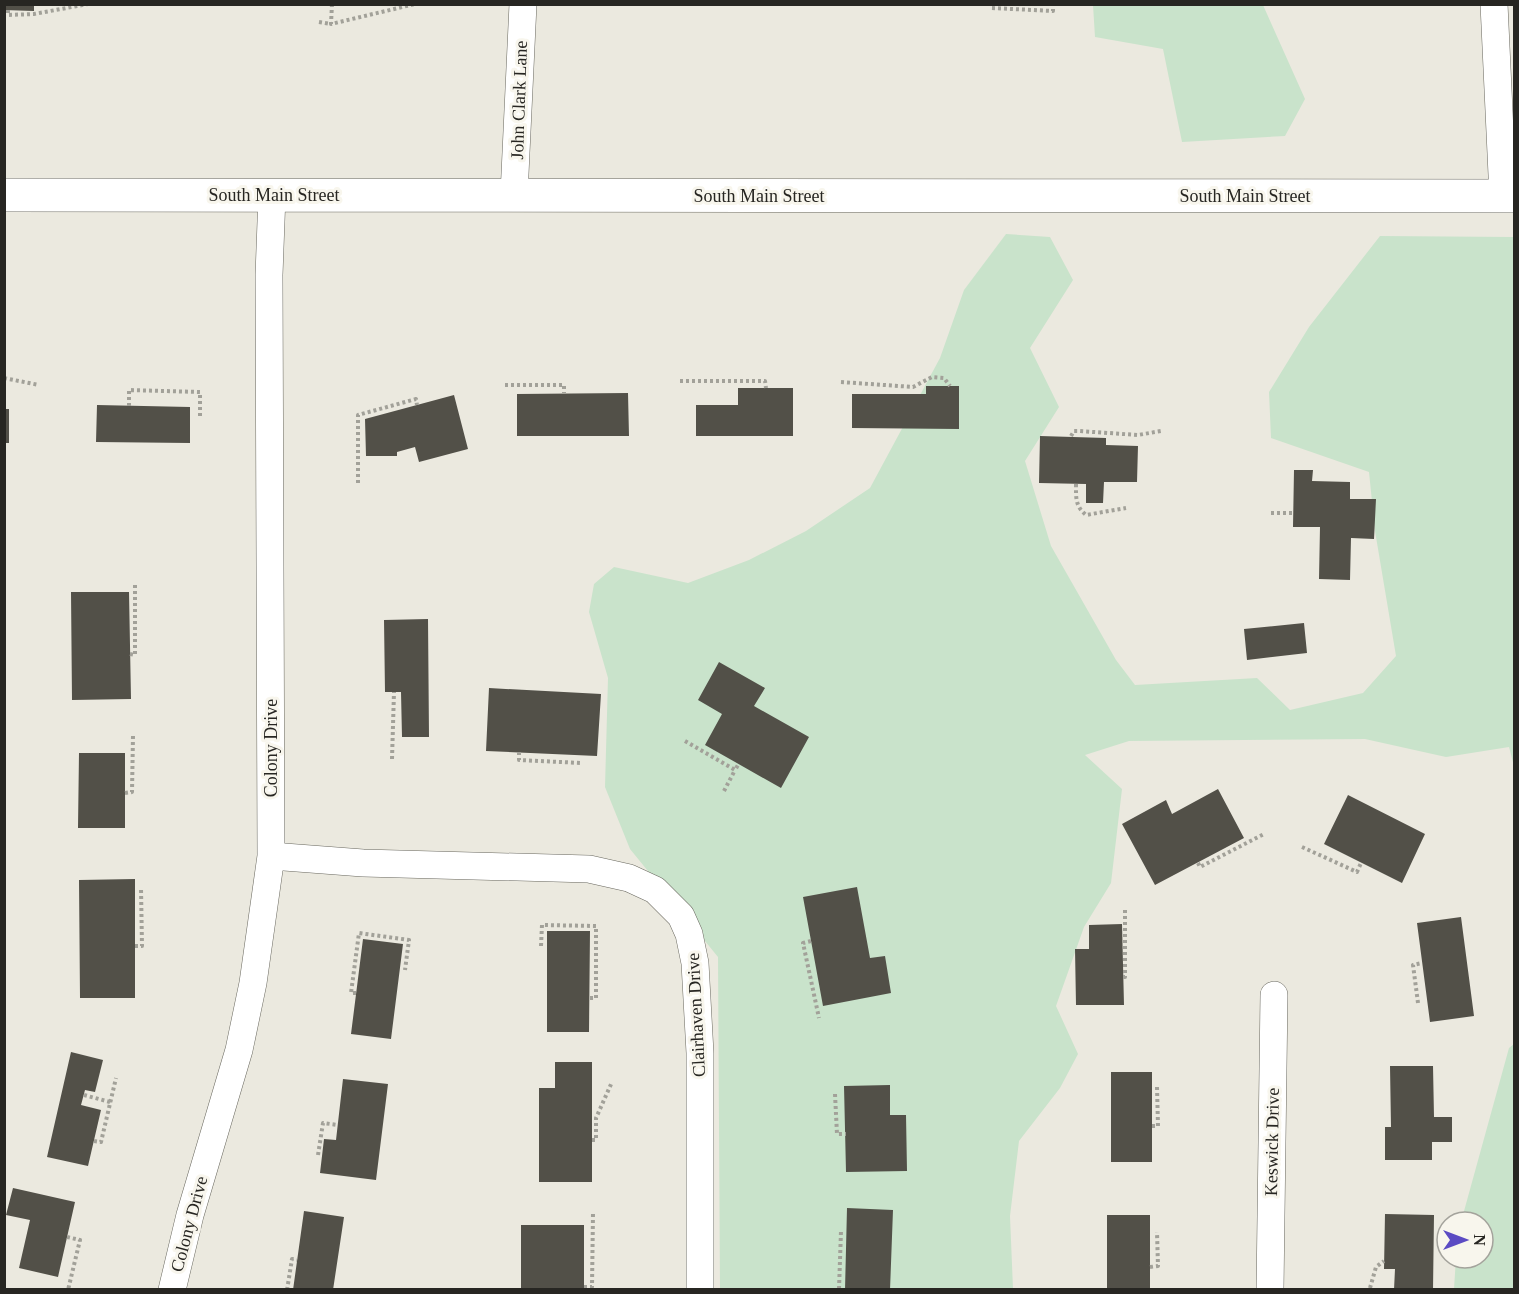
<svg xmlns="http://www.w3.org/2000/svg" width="1519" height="1294" viewBox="0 0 1519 1294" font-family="Georgia,serif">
<rect width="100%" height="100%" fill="#ebe9df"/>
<path fill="#c9e3cb" d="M 1093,5 L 1263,5 L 1305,99 L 1285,136 L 1182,142 L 1163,49 L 1095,37 Z
M 1006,234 L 1050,237 L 1073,280 L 1030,348 L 1059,407 L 1025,461 L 1051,546 L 1116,660 L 1135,685 L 1257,678 L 1290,710 L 1363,693 L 1396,656 L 1375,531 L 1369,472 L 1271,438 L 1269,392 L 1309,327 L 1380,236 L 1514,237 L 1514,766 L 1509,747 L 1446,757 L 1365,739 L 1129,741 L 1085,755 L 1122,789 L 1111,883 L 1084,927 L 1056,1006 L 1078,1054 L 1060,1088 L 1019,1141 L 1010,1216 L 1013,1289 L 720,1289 L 718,957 L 630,849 L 605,787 L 608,678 L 589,612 L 594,584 L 614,567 L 688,583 L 749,560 L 806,531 L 870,488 L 940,358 L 964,290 Z
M 1514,1044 L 1514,1289 L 1454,1289 L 1456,1258 L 1483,1258 L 1483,1222 L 1461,1222 L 1509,1048 Z"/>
<path fill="#525048" d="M 4,4 L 34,4 L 34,11 L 4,10 Z
M 926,386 L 959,386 L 959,429 L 852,428 L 852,394 L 926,394 Z
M 738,388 L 793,388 L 793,436 L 696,436 L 696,405 L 738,405 Z
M 628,393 L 629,436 L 517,436 L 517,394 Z
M 454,395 L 468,449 L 419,462 L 415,447 L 397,452 L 397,456 L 366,456 L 365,419 Z
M 97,405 L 190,407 L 190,443 L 96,442 Z
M 4,409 L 9,409 L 9,443 L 4,443 Z
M 1040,436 L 1106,438 L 1106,445 L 1138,446 L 1137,482 L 1104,482 L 1103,503 L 1086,503 L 1086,484 L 1039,483 Z
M 1294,470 L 1313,470 L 1312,481 L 1350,482 L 1350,499 L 1376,499 L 1374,539 L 1351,538 L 1350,580 L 1319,579 L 1320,527 L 1293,527 Z
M 71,592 L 129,592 L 131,699 L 72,700 Z
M 428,619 L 429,737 L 402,737 L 401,692 L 385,692 L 384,620 Z
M 1304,623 L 1307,653 L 1247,660 L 1244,629 Z
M 719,662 L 765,688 L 754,706 L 809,737 L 781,788 L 705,745 L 722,714 L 698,700 Z
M 489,688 L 601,694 L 597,756 L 486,751 Z
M 79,753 L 125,753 L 125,828 L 78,828 Z
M 1218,789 L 1244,838 L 1155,885 L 1122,824 L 1166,800 L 1172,814 Z
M 1348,795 L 1425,834 L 1402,883 L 1324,844 Z
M 135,879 L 135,998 L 80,998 L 79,880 Z
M 857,887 L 870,958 L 885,956 L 891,993 L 823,1006 L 803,897 Z
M 1461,917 L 1474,1016 L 1430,1022 L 1417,923 Z
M 1122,924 L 1124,1005 L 1076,1005 L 1075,949 L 1089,949 L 1089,925 Z
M 547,931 L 590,931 L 589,1032 L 547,1032 Z
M 363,939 L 403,944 L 391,1039 L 351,1034 Z
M 71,1052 L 103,1060 L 95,1092 L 85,1090 L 81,1105 L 101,1110 L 88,1166 L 47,1157 Z
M 555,1062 L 592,1062 L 592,1182 L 539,1182 L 539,1088 L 555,1088 Z
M 1390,1066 L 1433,1066 L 1434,1117 L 1452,1117 L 1452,1142 L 1432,1142 L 1432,1160 L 1385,1160 L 1385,1127 L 1391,1127 Z
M 1111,1072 L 1152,1072 L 1152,1162 L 1111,1162 Z
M 343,1079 L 388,1084 L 376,1180 L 320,1173 L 324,1139 L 336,1140 Z
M 890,1085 L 890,1115 L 906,1115 L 907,1171 L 846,1172 L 844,1086 Z
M 13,1188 L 75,1202 L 58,1277 L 19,1268 L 30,1220 L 6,1215 Z
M 847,1208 L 893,1210 L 890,1290 L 845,1290 Z
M 304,1211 L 344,1217 L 333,1290 L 293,1290 Z
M 1385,1214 L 1434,1215 L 1433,1290 L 1394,1290 L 1395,1269 L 1384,1269 Z
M 1107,1215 L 1150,1215 L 1150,1290 L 1107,1290 Z
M 521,1225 L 584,1225 L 584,1290 L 521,1290 Z"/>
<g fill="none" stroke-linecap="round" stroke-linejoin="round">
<defs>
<path id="minor" d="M 1494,4 L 1503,196
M 514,195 L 523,4
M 271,856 L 363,863 L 589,869 L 629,878 L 655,890 L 681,916 L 689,934 L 695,963 L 700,1053 L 700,1290
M 172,1290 L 190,1215 L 239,1050 L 253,983 L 271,856 L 269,275 L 272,195
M 1270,1290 L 1274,995"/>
<path id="primary" d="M 4,195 L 1514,196"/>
</defs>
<use href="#minor" stroke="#69685f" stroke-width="28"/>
<use href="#primary" stroke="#69685f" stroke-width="34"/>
<path stroke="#a2a199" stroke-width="4" stroke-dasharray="3 3" stroke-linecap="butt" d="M 332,4 L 331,24 L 415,4
M 733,4 L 738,4
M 992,8 L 1053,11 L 1053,4
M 8,10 L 8,15 L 34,14 L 88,4
M 319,22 L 331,24
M 4,378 L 39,385
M 680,381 L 765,381 L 766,388
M 841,382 L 913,387 L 932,377 L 944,378 L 950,386
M 505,385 L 564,385 L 564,393
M 129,406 L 129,390 L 200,392 L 200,416
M 1071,436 L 1074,431 L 1079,431 L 1138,435 L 1161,431
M 358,483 L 358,415 L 416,399 L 417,405
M 1076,484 C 1076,497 1075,506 1086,515 L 1126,508
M 1271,513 L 1293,513
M 130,654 L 135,655 L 135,583
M 685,741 L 735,770 L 738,765
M 519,752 L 519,760 L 581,763
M 392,759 L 394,692
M 724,791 L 735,770
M 125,793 L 132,792 L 133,736
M 1302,847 L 1357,872 L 1361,863
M 1198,863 L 1200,867 L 1264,834
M 811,941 L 803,943 L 819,1018
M 135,946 L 142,946 L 141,888
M 541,946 L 542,925 L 596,926 L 596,998 L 589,998
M 1123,977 L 1125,977 L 1125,909
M 356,993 L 351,993 L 359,933 L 409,940 L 405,970
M 1418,1003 L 1413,965 L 1422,963
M 835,1094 L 837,1134 L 846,1134
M 84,1095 L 110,1102
M 1152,1126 L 1158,1126 L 1157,1087
M 592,1140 L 596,1140 L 596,1118 L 612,1082
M 94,1141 L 101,1142 L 116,1078
M 318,1155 L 323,1123 L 338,1125
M 67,1237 L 80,1240 L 68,1290
M 1150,1267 L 1158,1266 L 1157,1232
M 584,1287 L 592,1287 L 593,1213
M 1370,1288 L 1376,1267 L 1384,1261
M 839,1289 L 841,1231
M 287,1290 L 292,1259 L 297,1260"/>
<use href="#minor" stroke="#fff" stroke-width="27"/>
<use href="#primary" stroke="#fff" stroke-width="33"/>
</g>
<g text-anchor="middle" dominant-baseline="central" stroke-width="6" stroke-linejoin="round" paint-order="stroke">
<g font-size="18" fill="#272622" stroke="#f8f6ed">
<text transform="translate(519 100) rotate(-88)">John Clark Lane</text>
<text x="274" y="195">South Main Street</text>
<text x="759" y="196">South Main Street</text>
<text x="1245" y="196">South Main Street</text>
<text transform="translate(271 748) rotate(-90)">Colony Drive</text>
<text transform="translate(696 1015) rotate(-93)">Clairhaven Drive</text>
<text transform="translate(1272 1142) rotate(-89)">Keswick Drive</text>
<text transform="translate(189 1224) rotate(-75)">Colony Drive</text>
</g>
</g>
<rect width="1519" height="1294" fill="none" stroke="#272622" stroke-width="12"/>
<g transform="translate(1465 1240) rotate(90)"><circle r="28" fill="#f8f6ed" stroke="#a4a39c" stroke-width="1.5"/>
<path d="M0-4.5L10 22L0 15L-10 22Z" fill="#5b4bc3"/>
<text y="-9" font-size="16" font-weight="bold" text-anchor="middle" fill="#272622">N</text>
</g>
</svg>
